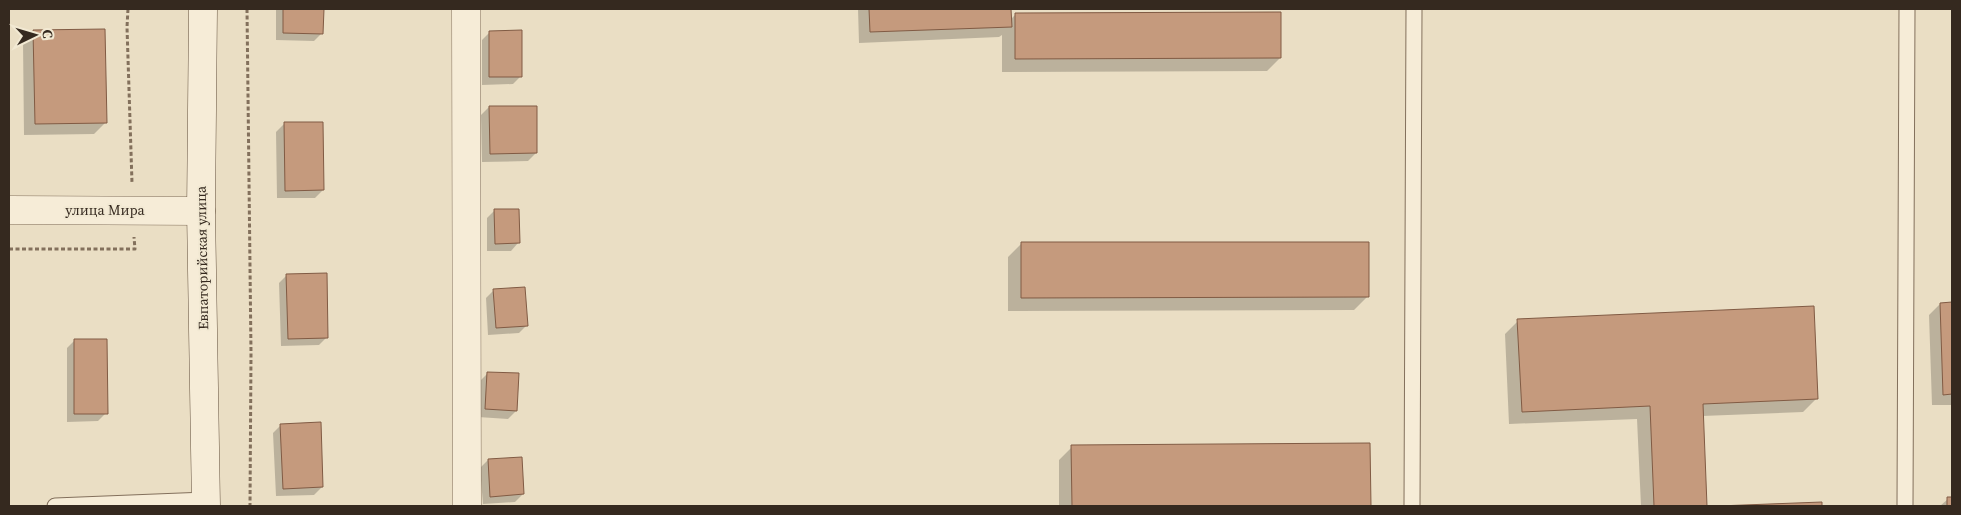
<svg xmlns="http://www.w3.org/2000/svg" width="1961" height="515" viewBox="0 0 1961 515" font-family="'Source Serif 4',serif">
<rect width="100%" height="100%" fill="#eadec4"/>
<path fill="#0003" d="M 276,9 L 322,9 L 322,33 L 314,41 L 276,40 Z
M 858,9 L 1010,9 L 1010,20 L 1015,15 L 1280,58 L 1267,71 L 1002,72 L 1002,35 L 999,37 L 859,43 Z
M 34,31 L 105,123 L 94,134 L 24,135 L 23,42 Z
M 490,32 L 521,76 L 513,84 L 482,85 L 482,40 Z
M 489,107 L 536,153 L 528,161 L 482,162 L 481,115 Z
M 284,124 L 323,190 L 315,198 L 277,198 L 276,132 Z
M 495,210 L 518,243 L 511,251 L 487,251 L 487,218 Z
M 1021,244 L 1368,296 L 1354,310 L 1008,311 L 1008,257 Z
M 287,275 L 327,337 L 319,345 L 281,346 L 279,283 Z
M 494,290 L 527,325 L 519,333 L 488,335 L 486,298 Z
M 1952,303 L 1952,405 L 1932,405 L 1929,315 L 1940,304 Z
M 1518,321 L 1817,398 L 1803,412 L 1702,416 L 1706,506 L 1641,506 L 1637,419 L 1509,424 L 1505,334 Z
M 75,340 L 106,413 L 98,421 L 67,422 L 67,348 Z
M 488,373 L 516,411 L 508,419 L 478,417 L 480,381 Z
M 281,425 L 322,487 L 314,495 L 276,496 L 273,433 Z
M 1369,445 L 1369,506 L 1059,506 L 1059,460 L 1072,447 Z
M 488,460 L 523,494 L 515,502 L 483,504 L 480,468 Z
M 1948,499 L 1952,499 L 1952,506 L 1940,506 Z
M 1821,503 L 1821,506 L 1748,506 Z"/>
<path fill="#c59a7d" stroke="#815b44" d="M 283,9 L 324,9 L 323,34 L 283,33 Z
M 869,9 L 1011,9 L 1012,27 L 870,32 Z
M 1281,12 L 1281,58 L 1015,59 L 1015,13 Z
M 105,29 L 107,123 L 35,124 L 33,30 Z
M 522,30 L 522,77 L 489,77 L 489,31 Z
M 489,106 L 537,106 L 537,153 L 490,154 Z
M 284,122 L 323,122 L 324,190 L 285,191 Z
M 494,209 L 519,209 L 520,243 L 495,244 Z
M 1021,242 L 1369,242 L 1369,297 L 1021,298 Z
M 327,273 L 328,338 L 288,339 L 286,274 Z
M 525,287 L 528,326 L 496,328 L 493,289 Z
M 1952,302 L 1952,394 L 1943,395 L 1940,303 Z
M 1814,306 L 1818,399 L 1703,404 L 1707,506 L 1654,506 L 1650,406 L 1522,412 L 1517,319 Z
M 74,339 L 107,339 L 108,414 L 74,414 Z
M 487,372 L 519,373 L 517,411 L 485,409 Z
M 321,422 L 323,487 L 283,489 L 280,424 Z
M 1370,443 L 1371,506 L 1072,506 L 1071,445 Z
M 522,457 L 524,494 L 490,497 L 488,459 Z
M 1947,497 L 1952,497 L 1952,506 L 1947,506 Z
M 1822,502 L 1822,506 L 1718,506 Z"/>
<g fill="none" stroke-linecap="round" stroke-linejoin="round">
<defs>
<path id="lane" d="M 55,506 L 206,500
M 1412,506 L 1414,9
M 1905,506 L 1907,9"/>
<path id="street" d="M 466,9 L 467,506
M 9,210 L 201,211"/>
<path id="secondary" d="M 203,9 L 201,211 L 206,506"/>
</defs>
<use href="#lane" stroke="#83705c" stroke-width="17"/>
<use href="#street" stroke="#83705c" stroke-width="29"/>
<use href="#secondary" stroke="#65523f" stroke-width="29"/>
<path stroke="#83705c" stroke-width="3" stroke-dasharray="4 2.5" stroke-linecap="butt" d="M 128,9 L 127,27 L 132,183
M 247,9 L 251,353 L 250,506
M 9,249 L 135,249 L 134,237"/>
<use href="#lane" stroke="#f6ecd7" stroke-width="15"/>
<use href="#street" stroke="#f6ecd7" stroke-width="28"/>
<use href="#secondary" stroke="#f6ecd7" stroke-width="28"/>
</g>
<g text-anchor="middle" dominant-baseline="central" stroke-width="4" stroke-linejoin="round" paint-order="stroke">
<g font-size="14" fill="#35291f" stroke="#f2e9d3">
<text x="105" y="210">улица Мира</text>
<text transform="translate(202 258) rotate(-91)">Евпаторийская улица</text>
</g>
</g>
<rect width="1961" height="515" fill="none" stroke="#35291f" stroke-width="20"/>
<g transform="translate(35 35) rotate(85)" stroke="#f2e9d3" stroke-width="4" paint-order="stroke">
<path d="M0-4L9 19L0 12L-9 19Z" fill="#35291f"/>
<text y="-8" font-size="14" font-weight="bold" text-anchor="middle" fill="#35291f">С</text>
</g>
</svg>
